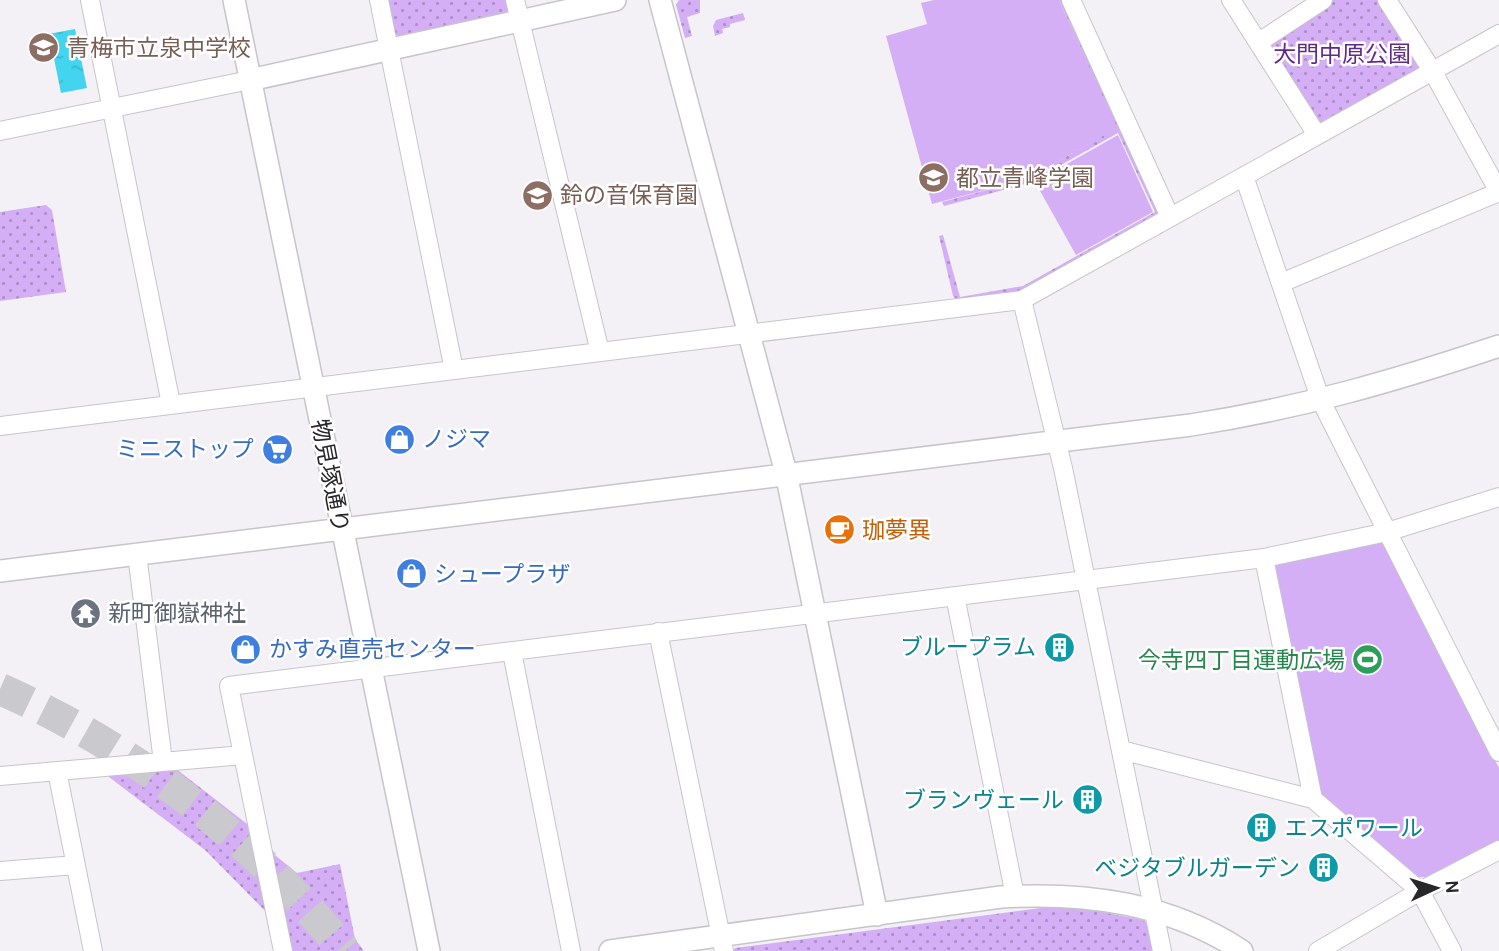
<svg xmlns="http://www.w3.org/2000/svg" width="1499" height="951" viewBox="0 0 1499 951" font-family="Karla,'Noto Sans JP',sans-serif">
<defs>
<pattern id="grass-dots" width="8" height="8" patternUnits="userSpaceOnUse" patternTransform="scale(1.75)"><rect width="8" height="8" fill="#d5aff6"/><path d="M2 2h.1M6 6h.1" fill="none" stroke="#ad8ec7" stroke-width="1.8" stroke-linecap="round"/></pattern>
<pattern id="water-ripples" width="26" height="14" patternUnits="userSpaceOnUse" patternTransform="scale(1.75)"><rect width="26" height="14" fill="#43d4f0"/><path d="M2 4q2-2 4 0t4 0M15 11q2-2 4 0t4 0" fill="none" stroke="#3bb6ce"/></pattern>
</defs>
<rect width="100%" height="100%" fill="#f3f1f6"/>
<path fill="url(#grass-dots)" d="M 387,0 L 507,0 L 509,8 L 505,14 L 400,37 L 393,33 Z
M 679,0 L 700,0 L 700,13 L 687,17 L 692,36 L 685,38 L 676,5 Z
M 1059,0 L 1064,0 L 1159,210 L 1157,216 L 1026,290 L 958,301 L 953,296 L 939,236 L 943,235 L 960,297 L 1023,286 L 1155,212 L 1118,133 L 1029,183 L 944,206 L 942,202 L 1027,179 L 1116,128 Z
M 1330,0 L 1378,0 L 1420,64 L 1418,71 L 1325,123 L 1317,121 L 1268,46 Z
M 743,13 L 745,20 L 730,24 L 730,27 L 722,29 L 723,33 L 715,36 L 713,26 L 716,20 Z
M 46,205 L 52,210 L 66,292 L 0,301 L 0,212 Z
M 175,768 L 251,827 L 268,914 L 205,850 L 105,774 Z
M 270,851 L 297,873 L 340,864 L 355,939 L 364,951 L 290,951 Z
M 1048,907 L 1083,908 L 1143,920 L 1150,926 L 1155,951 L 733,951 L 735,948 Z"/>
<path fill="#d5aff6" d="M 934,0 L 1059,0 L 1117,128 L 1027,179 L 932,204 L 886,36 L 927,24 L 921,3 Z
M 1118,135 L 1153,212 L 1076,255 L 1035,182 Z
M 1379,541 L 1386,545 L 1499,768 L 1499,840 L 1426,877 L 1419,877 L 1322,796 L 1318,789 L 1274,567 L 1279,562 Z"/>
<path fill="url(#water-ripples)" d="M 75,29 L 87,88 L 61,93 L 49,34 Z"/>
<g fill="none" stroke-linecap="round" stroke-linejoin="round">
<path stroke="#cac9cd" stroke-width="32" stroke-dasharray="32 16" stroke-linecap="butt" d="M 0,689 C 134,748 252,838 345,951"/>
<defs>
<path id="minor" d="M 90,0 L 171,404
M 379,0 L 454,370
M 515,0 L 600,352
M 1071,0 L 1170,217
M 1231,0 L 1317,135
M 1387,0 L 1433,72 L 1499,192
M 1259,42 L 1323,0
M 0,131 L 250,80
M 1244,176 L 1321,401 L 1499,752
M 1281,283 L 1499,192
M 1022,300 L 1063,468 L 1162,951
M 0,426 L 1022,300 L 1499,34
M 137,554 L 163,762
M 1264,558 L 1313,799
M 955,596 L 1015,896
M 658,632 L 724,951
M 512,652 L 571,951
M 1121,750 L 1313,799 L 1420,891 L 1452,951
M 57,771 L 93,951
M 0,776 L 243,755
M 0,871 L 76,865
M 283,951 L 229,686 L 1264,558 L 1387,532 L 1499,497
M 1318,951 L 1420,891 L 1499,850"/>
<path id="tertiary" d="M 234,0 L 429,951
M 660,0 L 786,473 L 877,915
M 250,80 L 615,0
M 0,571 L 1191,425 C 1301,408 1394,381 1499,346
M 610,951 L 1001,897 C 1087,892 1169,903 1242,951"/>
</defs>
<use href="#minor" stroke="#c7c5ca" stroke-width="20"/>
<use href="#tertiary" stroke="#c7c5ca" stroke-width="24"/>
<use href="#minor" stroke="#fff" stroke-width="18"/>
<use href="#tertiary" stroke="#fff" stroke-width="21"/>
</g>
<defs>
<symbol id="school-disc" viewBox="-11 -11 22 22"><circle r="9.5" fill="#8d6e63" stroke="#fff"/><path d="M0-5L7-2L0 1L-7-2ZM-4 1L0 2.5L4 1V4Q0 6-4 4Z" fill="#fff"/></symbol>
<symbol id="shop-disc" viewBox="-11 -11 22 22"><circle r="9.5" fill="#3f7fe0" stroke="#fff"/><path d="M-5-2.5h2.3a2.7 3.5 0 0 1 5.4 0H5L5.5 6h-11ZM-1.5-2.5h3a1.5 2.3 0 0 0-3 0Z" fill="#fff"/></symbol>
<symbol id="supermarket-disc" viewBox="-11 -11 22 22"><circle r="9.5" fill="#3f7fe0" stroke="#fff"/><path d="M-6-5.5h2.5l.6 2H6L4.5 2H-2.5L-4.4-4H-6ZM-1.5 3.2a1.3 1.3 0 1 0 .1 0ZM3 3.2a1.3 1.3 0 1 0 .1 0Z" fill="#fff"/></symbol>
<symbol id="cafe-disc" viewBox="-11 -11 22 22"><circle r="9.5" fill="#e8710a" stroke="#fff"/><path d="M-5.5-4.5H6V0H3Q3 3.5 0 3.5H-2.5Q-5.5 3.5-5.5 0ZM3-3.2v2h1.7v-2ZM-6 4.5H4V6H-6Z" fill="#fff"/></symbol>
<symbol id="temple-disc" viewBox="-11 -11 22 22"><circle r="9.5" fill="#6b7280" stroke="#fff"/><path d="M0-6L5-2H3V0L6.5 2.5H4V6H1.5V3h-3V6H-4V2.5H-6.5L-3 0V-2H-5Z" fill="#fff"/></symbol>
<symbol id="building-disc" viewBox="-11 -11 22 22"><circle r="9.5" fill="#0f9aa8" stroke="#fff"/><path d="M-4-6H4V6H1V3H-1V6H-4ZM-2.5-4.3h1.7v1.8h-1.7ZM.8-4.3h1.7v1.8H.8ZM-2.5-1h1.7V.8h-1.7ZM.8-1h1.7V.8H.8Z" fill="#fff"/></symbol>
<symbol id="stadium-disc" viewBox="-11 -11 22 22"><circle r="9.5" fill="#2e9e5b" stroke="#fff"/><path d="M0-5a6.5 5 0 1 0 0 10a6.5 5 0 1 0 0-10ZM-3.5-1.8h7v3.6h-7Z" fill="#fff"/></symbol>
</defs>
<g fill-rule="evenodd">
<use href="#school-disc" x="26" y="30" width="35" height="35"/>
<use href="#school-disc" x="916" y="160" width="35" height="35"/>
<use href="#school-disc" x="520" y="178" width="35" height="35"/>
<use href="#shop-disc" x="382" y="422" width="35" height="35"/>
<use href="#supermarket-disc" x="260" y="432" width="35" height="35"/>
<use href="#cafe-disc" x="822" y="512" width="35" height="35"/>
<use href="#shop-disc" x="394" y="556" width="35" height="35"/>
<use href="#temple-disc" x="68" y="596" width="35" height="35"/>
<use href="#building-disc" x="1042" y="630" width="35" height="35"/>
<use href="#shop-disc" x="228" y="632" width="35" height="35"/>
<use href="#stadium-disc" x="1350" y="642" width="35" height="35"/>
<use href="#building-disc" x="1070" y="782" width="35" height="35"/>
<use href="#building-disc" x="1244" y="810" width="35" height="35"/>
<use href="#building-disc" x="1306" y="850" width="35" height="35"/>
</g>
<g text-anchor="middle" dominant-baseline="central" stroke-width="5" stroke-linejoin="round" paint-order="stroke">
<g font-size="23" fill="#785e54" stroke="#fff" text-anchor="start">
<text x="67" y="48">青梅市立泉中学校</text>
<text x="956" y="178">都立青峰学園</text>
<text x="560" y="195">鈴の音保育園</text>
</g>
<g font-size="23" fill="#622989" stroke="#fff">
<text x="1342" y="54">大門中原公園</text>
</g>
<g font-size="23" fill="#366cbe" stroke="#fff" text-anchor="start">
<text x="422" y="439">ノジマ</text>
<text x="254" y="449" text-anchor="end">ミニストップ</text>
<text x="434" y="574">シュープラザ</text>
<text x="269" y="649">かすみ直売センター</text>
</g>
<g font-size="23" fill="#282729" stroke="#fff">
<text transform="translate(330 476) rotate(79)">物見塚通り</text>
</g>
<g font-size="23" fill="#c56008" stroke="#fff" text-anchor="start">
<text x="862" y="530">珈夢異</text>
</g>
<g font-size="23" fill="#5b616d" stroke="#fff" text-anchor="start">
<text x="108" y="613">新町御嶽神社</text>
</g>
<g font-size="23" fill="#0d838f" stroke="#fff" text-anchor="end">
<text x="1036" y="647">ブループラム</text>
<text x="1064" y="800">ブランヴェール</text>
<text x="1285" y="828" text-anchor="start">エスポワール</text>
<text x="1300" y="868">ベジタブルガーデン</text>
</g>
<g font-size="23" fill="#27864d" stroke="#fff" text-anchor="end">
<text x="1345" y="660">今寺四丁目運動広場</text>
</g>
</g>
<g transform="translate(1436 888) rotate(86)" stroke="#ffffff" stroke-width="5" paint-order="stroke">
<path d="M0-5L12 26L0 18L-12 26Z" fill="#282729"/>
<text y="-10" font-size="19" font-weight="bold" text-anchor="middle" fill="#282729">N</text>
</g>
</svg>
